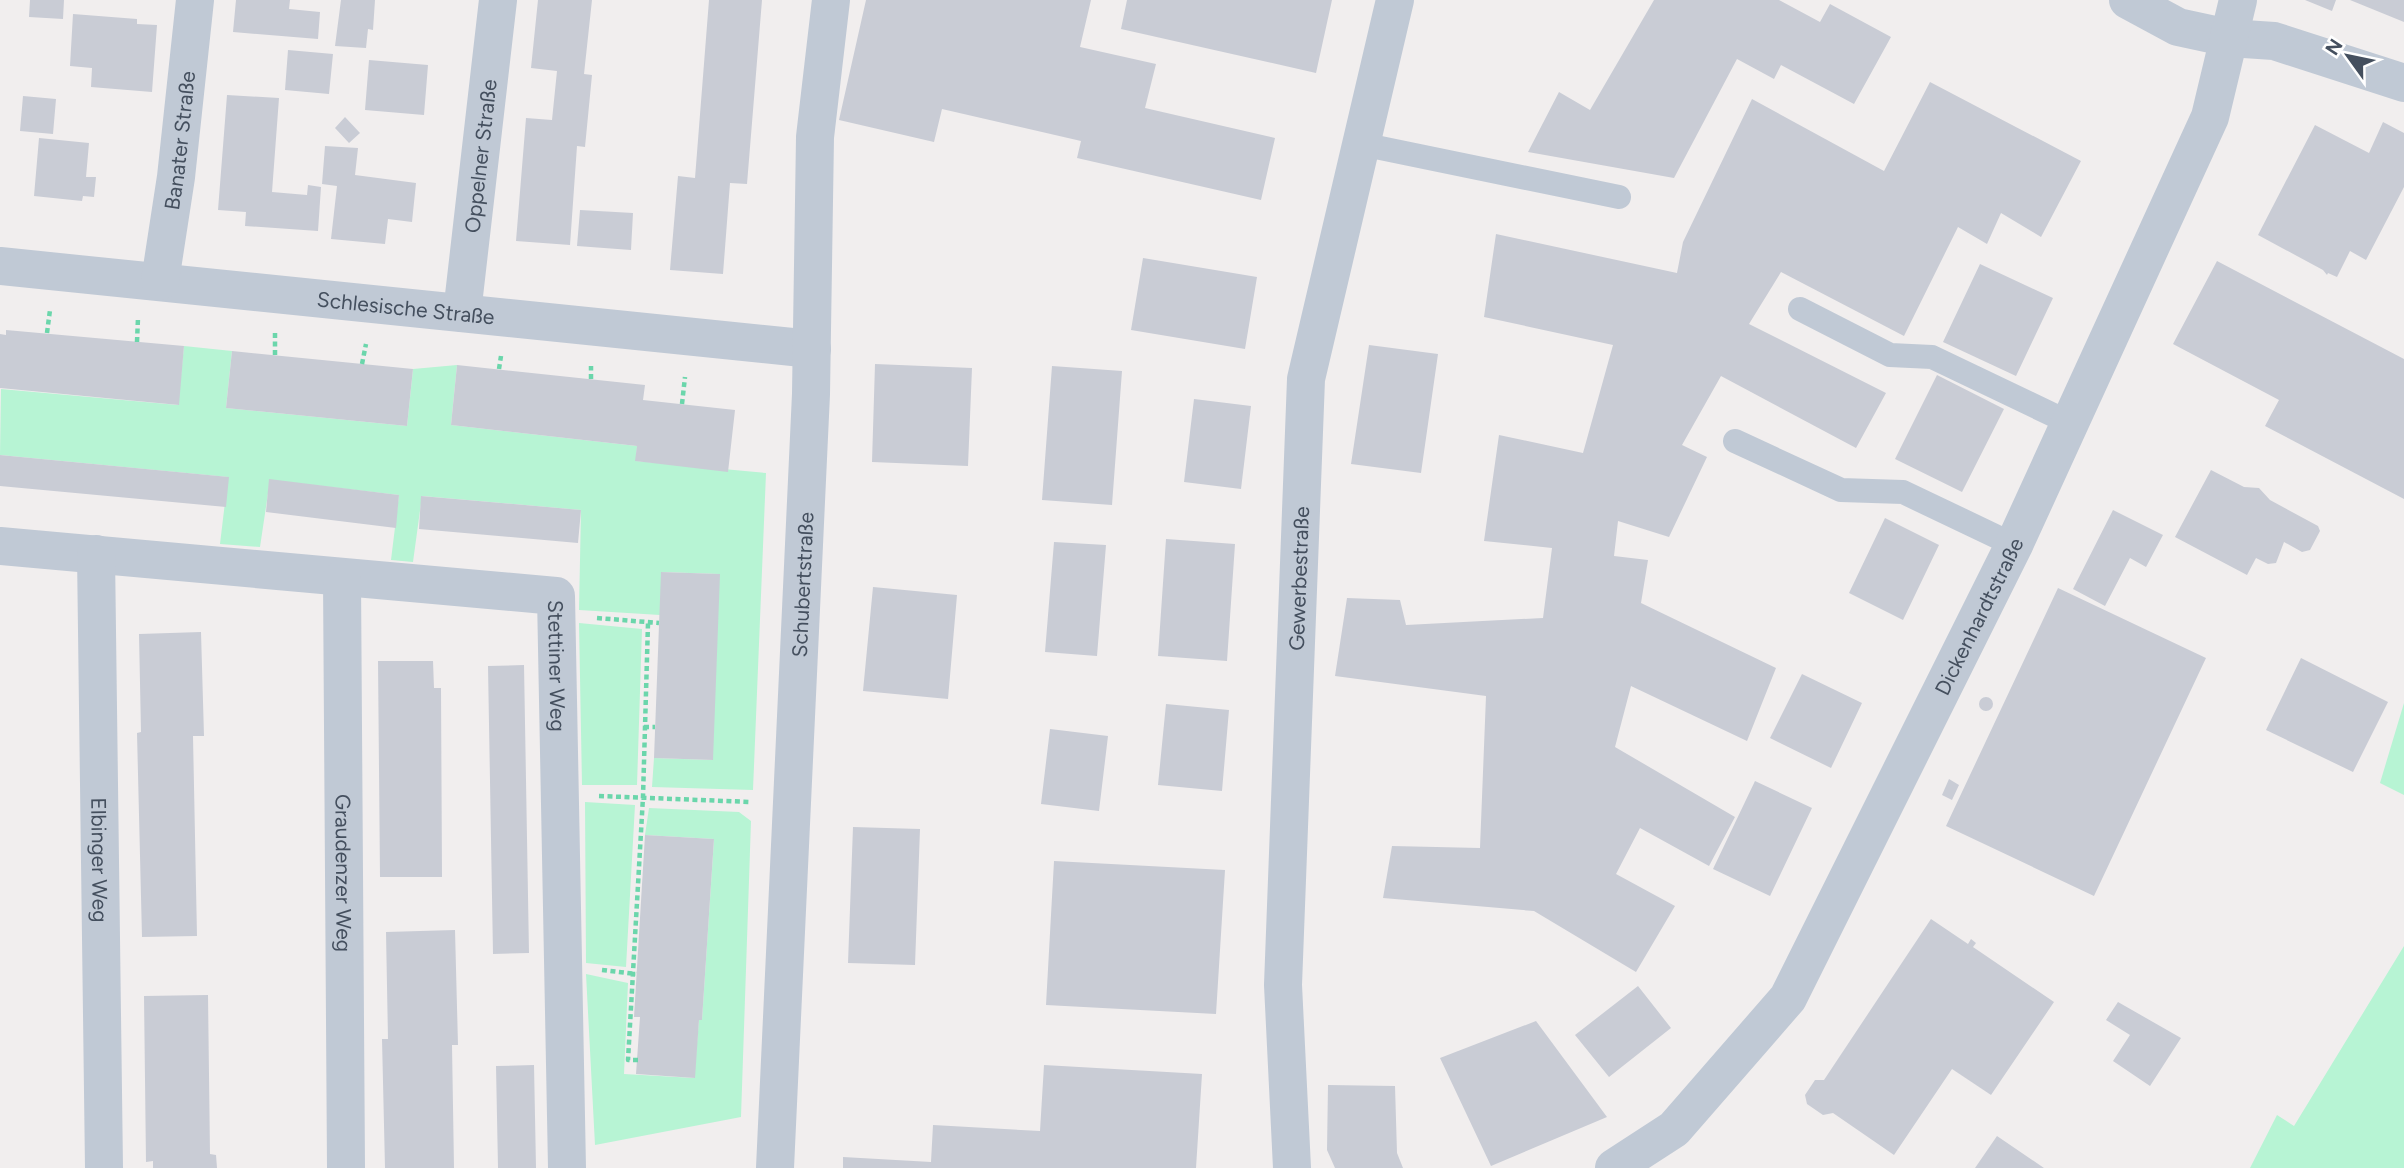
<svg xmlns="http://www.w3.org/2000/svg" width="2404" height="1168" viewBox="0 0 2404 1168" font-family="Figtree,sans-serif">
<rect width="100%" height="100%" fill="#f1eeee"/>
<path fill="#b7f4d4" d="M 184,346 L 232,351 L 226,408 L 407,426 L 413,369 L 457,365 L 451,425 L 637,446 L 636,461 L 766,473 L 753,790 L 652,787 L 654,758 L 712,760 L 719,574 L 662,572 L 660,615 L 579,610 L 581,510 L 422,496 L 413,562 L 391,560 L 399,495 L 270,480 L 260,547 L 220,544 L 228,477 L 0,455 L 1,389 L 178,405 Z
M 579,623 L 642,629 L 637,785 L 582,785 Z
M 2404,703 L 2404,795 L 2380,783 Z
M 585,802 L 635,805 L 626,967 L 586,963 Z
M 649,808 L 739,812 L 751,821 L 741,1117 L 595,1145 L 586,974 L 628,983 L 624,1074 L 694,1078 L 699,1020 L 702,1020 L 714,839 L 645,835 Z
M 2404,946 L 2404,1168 L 2250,1168 L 2277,1115 L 2294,1126 Z"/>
<path fill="#c9ccd5" d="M 30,0 L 64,0 L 63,19 L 29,17 Z
M 236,0 L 290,0 L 289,9 L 320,12 L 318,39 L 233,32 Z
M 341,0 L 375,0 L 373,30 L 368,29 L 366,48 L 335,46 Z
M 538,0 L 592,0 L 584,74 L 592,75 L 585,147 L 577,146 L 570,245 L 516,241 L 526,118 L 552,120 L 557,71 L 531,68 Z
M 709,0 L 762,0 L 747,184 L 730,183 L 723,274 L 670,270 L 678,176 L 695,178 Z
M 866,0 L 1091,0 L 1080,47 L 1156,64 L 1145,108 L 1275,138 L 1261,200 L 1077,158 L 1081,141 L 942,109 L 934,142 L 839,120 Z
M 1127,0 L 1332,0 L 1316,73 L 1121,29 Z
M 1654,0 L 1779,0 L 1820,22 L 1830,4 L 1891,37 L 1854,104 L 1781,65 L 1774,79 L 1737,59 L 1674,178 L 1528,152 L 1559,92 L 1590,110 Z
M 2305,0 L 2336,0 L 2332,11 Z
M 2350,0 L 2404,0 L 2404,22 Z
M 73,14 L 137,19 L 137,24 L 157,25 L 152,92 L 91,87 L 92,68 L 70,66 Z
M 288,50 L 333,54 L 329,94 L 285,90 Z
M 369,60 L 428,65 L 424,115 L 365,110 Z
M 1930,82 L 2081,161 L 2041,237 L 2001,213 L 1987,244 L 1958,227 L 1904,336 L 1781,272 L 1749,324 L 1886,393 L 1856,448 L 1721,376 L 1682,445 L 1707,457 L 1669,537 L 1618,521 L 1614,556 L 1648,560 L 1641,603 L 1776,668 L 1747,741 L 1631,686 L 1615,747 L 1735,817 L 1709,866 L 1640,828 L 1616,874 L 1675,906 L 1636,972 L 1534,911 L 1383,898 L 1392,846 L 1480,848 L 1486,696 L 1335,676 L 1347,598 L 1400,600 L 1406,625 L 1543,618 L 1552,548 L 1484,541 L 1499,435 L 1583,453 L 1613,345 L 1484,317 L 1496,234 L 1677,273 L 1683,242 L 1752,99 L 1884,171 Z
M 227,95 L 279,98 L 272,192 L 307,195 L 308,185 L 321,187 L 318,231 L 245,226 L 246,212 L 218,210 Z
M 23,96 L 56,99 L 53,134 L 20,131 Z
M 345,117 L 360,133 L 349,143 L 335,128 Z
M 2383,122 L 2404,133 L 2404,187 L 2366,260 L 2350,251 L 2337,277 L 2328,273 L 2327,275 L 2323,270 L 2258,235 L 2315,125 L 2369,153 Z
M 39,138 L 89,143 L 86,177 L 96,177 L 94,197 L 83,196 L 82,201 L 34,196 Z
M 325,146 L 358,148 L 355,175 L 416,183 L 412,222 L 388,219 L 385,244 L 331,239 L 337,186 L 322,184 Z
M 580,210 L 633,213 L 631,250 L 577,246 Z
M 1143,258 L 1257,277 L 1245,349 L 1131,330 Z
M 2217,261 L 2404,359 L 2404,499 L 2265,426 L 2279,400 L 2173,344 Z
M 1980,264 L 2053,298 L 2016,376 L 1943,342 Z
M 6,330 L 184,346 L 179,405 L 0,388 L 0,334 L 6,335 Z
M 1369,345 L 1438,354 L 1421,473 L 1351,464 Z
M 232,351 L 413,369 L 407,426 L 226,408 Z
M 875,364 L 972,368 L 968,466 L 872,462 Z
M 457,365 L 645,385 L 643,400 L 735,410 L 728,472 L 635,461 L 637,446 L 451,425 Z
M 1052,366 L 1122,371 L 1112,505 L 1042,500 Z
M 1937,375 L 2004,409 L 1962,492 L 1895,459 Z
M 1194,399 L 1251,406 L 1241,489 L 1184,482 Z
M 0,455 L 229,477 L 226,507 L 0,486 Z
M 2211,470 L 2244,487 L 2259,488 L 2270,500 L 2318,526 L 2320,531 L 2310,550 L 2302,552 L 2284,542 L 2276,563 L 2268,564 L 2256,558 L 2247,575 L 2175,537 Z
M 269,479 L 399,495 L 396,528 L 266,512 Z
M 421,496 L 581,510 L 578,543 L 419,529 Z
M 2113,510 L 2163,535 L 2146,567 L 2130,558 L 2105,606 L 2073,589 Z
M 1885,518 L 1939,545 L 1903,620 L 1849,593 Z
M 1166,539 L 1235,544 L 1227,661 L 1158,656 Z
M 1054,542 L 1106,545 L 1097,656 L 1045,652 Z
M 661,572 L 720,574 L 713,760 L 654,758 Z
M 873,587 L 957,595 L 948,699 L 863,691 Z
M 2058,588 L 2206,658 L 2094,896 L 1946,826 Z
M 201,632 L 204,736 L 193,736 L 197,936 L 142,937 L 137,733 L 141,732 L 139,634 Z
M 2301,658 L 2388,702 L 2353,772 L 2266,730 Z
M 378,661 L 433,661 L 434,688 L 441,688 L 442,877 L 380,877 Z
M 524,665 L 529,953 L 493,954 L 488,666 Z
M 1802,674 L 1862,703 L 1831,768 L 1770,738 Z
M1979 704a7 7 0 1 1 14 0a7 7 0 1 1-14 0Z
M 1166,704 L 1229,710 L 1222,791 L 1158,785 Z
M 1050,729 L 1108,736 L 1099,811 L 1041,804 Z
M 1949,779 L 1959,785 L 1952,800 L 1942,795 Z
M 1755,781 L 1812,808 L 1770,896 L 1713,869 Z
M 853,827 L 920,829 L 915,965 L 848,963 Z
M 645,835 L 714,839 L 702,1020 L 699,1020 L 695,1078 L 636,1074 L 640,1017 L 634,1017 Z
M 1054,861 L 1225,870 L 1216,1014 L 1046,1005 Z
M 1931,919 L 1968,944 L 1971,939 L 1976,943 L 1973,947 L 2054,1002 L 1991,1095 L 1952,1069 L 1894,1155 L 1833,1113 L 1823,1115 L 1807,1104 L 1805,1095 L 1815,1080 L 1824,1080 Z
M 455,930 L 458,1045 L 452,1045 L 454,1168 L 385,1168 L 382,1039 L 388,1039 L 386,932 Z
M 1638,986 L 1671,1028 L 1609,1077 L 1575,1035 Z
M 208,995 L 210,1154 L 216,1155 L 217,1168 L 153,1168 L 153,1161 L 146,1162 L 144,996 Z
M 2118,1002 L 2181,1038 L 2150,1086 L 2113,1061 L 2130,1035 L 2106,1020 Z
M 1536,1021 L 1607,1117 L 1491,1166 L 1440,1058 Z
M 534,1065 L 536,1168 L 498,1168 L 496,1066 Z
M 1044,1065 L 1202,1074 L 1196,1168 L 843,1168 L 843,1157 L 931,1162 L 933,1125 L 1040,1131 Z
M 1328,1085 L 1395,1086 L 1397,1153 L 1403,1168 L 1335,1168 L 1327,1150 Z
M 1997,1136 L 2044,1168 L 1975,1168 Z"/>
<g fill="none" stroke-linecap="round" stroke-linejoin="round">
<path stroke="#6bd6ab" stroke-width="4.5" stroke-dasharray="5 3.5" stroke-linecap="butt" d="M 47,333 L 50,310
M 137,342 L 138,318
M 275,355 L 275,332
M 362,364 L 366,344
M 499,369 L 501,356
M 591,379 L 591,366
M 682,404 L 685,377
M 597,618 L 659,623
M 644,727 L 655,727
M 599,796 L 751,802
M 602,970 L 636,974
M 638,1060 L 628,1060 L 643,797 L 648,623"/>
<path stroke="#c0c9d5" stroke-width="24" d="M 1361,144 L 1619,197
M 1800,309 L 1890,355 L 1932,357 L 2070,423
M 1735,441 L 1841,490 L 1903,492 L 2014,545"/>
<g stroke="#c0c9d5" stroke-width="38">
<path d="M 2128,0 L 2178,27 L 2229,38 L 2274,41 L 2404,83"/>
<path id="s1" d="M 0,266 L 812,349"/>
<path id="s2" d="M 160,281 L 176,177 L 195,0"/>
<path id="s3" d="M 462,313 L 498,0"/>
<path id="s4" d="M 0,546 L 556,596 L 567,1168"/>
<path id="s5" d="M 96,554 L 104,1168"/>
<path id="s6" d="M 342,579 L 346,1168"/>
<path id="s7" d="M 775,1168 L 811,394 L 815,137 L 831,0"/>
<path id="s8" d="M 1292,1168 L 1283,985 L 1306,379 L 1395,0"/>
<path id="s9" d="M 1614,1168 L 1674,1129 L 1788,998 L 2014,545 L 2210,117 L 2238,0"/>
</g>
</g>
<g text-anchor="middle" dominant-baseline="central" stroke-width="6" stroke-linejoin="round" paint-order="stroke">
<g font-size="21" fill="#444f5e" stroke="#fff">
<text stroke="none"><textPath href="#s2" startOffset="142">Banater Straße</textPath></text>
<text stroke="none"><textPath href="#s3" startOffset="158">Oppelner Straße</textPath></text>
<text stroke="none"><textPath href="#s1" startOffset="408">Schlesische Straße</textPath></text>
<text stroke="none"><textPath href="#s8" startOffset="590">Gewerbestraße</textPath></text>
<text stroke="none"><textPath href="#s7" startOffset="584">Schubertstraße</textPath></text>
<text stroke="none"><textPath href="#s9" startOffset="672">Dickenhardtstraße</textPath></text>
<text stroke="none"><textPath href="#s4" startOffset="628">Stettiner Weg</textPath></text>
<text stroke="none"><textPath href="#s5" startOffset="306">Elbinger Weg</textPath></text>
<text stroke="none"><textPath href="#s6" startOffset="294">Graudenzer Weg</textPath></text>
</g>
</g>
<g transform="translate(2348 56) rotate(303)" stroke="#ffffff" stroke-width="5" paint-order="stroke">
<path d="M0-5L12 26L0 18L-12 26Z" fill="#444f5e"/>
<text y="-10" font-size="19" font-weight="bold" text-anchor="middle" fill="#444f5e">N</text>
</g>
</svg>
